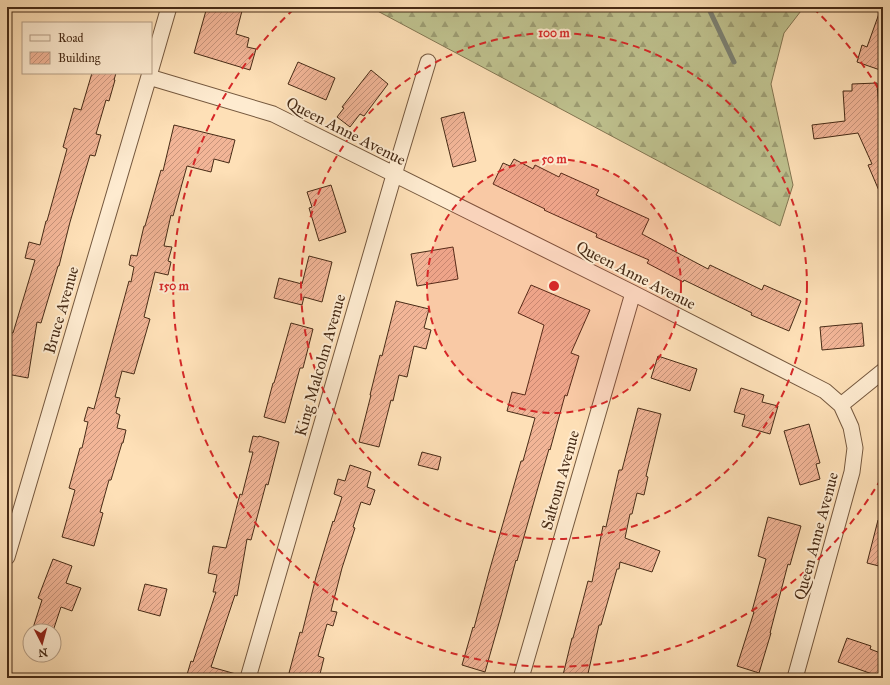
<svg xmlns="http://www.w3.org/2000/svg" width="890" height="685" viewBox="0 0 890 685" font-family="'IM FELL Great Primer',serif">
<defs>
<pattern id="forest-firs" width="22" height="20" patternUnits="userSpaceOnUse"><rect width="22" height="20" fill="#bfc28f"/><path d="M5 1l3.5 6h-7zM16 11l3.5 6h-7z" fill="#9d9e74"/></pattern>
<pattern id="building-hatch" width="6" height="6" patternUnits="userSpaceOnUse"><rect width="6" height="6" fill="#f2b597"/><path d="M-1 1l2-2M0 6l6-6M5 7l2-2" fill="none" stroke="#c6937a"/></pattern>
</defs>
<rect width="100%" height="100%" fill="#fee0b7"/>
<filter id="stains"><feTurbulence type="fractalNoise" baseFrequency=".005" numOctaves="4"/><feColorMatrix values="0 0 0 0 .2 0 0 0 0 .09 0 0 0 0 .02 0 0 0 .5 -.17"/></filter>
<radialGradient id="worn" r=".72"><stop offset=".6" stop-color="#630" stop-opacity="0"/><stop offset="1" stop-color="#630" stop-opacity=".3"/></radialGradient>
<path fill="url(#forest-firs)" stroke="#837652" d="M 370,7 L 804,7 L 784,33 L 771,84 L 793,185 L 780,226 Z"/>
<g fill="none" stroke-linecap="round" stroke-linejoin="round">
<path stroke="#7c8274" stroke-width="5" d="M 708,7 L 734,62"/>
</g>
<path fill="url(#building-hatch)" stroke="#472b16" d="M 207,7 L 243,7 L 236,34 L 249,38 L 247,47 L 256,49 L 250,70 L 194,53 Z
M 881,8 L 883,8 L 883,71 L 857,62 L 862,45 L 867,47 Z
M 298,62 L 335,78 L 326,100 L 288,84 Z
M 371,70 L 388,84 L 364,116 L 360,114 L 350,127 L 337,117 L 344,108 L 342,107 Z
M 92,73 L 116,73 L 114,80 L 115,80 L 109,101 L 106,100 L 96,134 L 101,135 L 95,156 L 90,155 L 70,222 L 59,266 L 58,266 L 41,323 L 37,322 L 28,378 L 7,374 L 7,332 L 13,333 L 35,260 L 25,258 L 29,242 L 40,245 L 46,221 L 47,221 L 67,149 L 63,147 L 74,108 L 81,110 Z
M 877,83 L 880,128 L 883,134 L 883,200 L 868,165 L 872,164 L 858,133 L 814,139 L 812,125 L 845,121 L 843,91 L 852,91 L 852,84 Z
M 464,112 L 476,161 L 453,167 L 441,118 Z
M 174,125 L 235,140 L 229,163 L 214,159 L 211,172 L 187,166 L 173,216 L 171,215 L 164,246 L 172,247 L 168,261 L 171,262 L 168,275 L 155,272 L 144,317 L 150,319 L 134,374 L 122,371 L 115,397 L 120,398 L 116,413 L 120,415 L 117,428 L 126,430 L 123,443 L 122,443 L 111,480 L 109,480 L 100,512 L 103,513 L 94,546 L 62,537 L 75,490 L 69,488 L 80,448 L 82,448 L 88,422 L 84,421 L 88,407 L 94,409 L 129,281 L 131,282 L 134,267 L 129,265 L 131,255 L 137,256 L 144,226 L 145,226 L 161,170 L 163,171 Z
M 514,159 L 533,169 L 535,165 L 559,177 L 561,173 L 599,190 L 596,195 L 649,219 L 642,234 L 708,269 L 710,265 L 762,290 L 764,285 L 801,301 L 789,331 L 751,315 L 752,313 L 684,280 L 683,282 L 647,263 L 649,260 L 596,237 L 597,234 L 544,210 L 545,209 L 493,184 L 503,163 L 510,166 Z
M 331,185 L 346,232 L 319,241 L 309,208 L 312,207 L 307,192 Z
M 453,247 L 458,279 L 417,286 L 411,254 Z
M 309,256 L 332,262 L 322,302 L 304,297 L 302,305 L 274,298 L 279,278 L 302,284 Z
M 531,285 L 590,310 L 571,353 L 579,356 L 567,396 L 565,395 L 550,450 L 549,449 L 517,561 L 516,560 L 501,616 L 485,672 L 462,665 L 473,627 L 474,628 L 489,572 L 521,461 L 523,461 L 535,418 L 507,411 L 512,392 L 525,395 L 544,325 L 518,313 Z
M 396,301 L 429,309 L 424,328 L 431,330 L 426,349 L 414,346 L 407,377 L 399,375 L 393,401 L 391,400 L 379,447 L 359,442 L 371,395 L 370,395 L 380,355 L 382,356 Z
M 291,323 L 313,329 L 303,368 L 300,368 L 285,423 L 264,417 L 273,383 L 274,383 Z
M 862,323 L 864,346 L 822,350 L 820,327 Z
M 658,356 L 697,369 L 690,391 L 651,378 Z
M 741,388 L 764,395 L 762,402 L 778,406 L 770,434 L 742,426 L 745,415 L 734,412 Z
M 638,408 L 661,414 L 646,476 L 648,477 L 644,495 L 637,493 L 632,514 L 630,514 L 625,538 L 660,551 L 652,572 L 620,562 L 619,569 L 617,569 L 601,625 L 599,625 L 587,678 L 575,678 L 563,675 L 572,638 L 573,638 L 588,581 L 592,582 L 603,526 L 606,527 L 619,470 L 622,470 Z
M 809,424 L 820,463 L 816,464 L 820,479 L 800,485 L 784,431 Z
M 253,436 L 258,437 L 259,436 L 279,442 L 268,485 L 266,484 L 251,540 L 247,539 L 237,596 L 235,595 L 211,667 L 236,674 L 236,678 L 186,678 L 191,661 L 193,662 L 216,592 L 213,592 L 217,575 L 208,573 L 213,546 L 226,548 L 240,494 L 242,495 L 253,452 L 249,452 Z
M 422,452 L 441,457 L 438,470 L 418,465 Z
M 350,465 L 371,472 L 367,487 L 375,490 L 370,505 L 361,502 L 353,527 L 355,528 L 342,568 L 331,611 L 337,612 L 333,626 L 327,624 L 318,656 L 324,658 L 319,678 L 307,678 L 289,673 L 300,632 L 302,633 L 316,577 L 333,521 L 334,522 L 342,497 L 334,494 L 338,479 L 345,481 Z
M 768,517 L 801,526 L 790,565 L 788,564 L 770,633 L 771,633 L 759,673 L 737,666 L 754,612 L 752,611 L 766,559 L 758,556 Z
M 878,520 L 883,520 L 883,567 L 867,563 Z
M 53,559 L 72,566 L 66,583 L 81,588 L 72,611 L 61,607 L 53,631 L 32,631 L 42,600 L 38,598 Z
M 145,584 L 167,589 L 160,616 L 138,610 Z
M 847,638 L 871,646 L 870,649 L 883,654 L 883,661 L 878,676 L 838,662 Z"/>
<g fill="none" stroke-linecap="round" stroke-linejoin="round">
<defs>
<path id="street" d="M 151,69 L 169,7
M 149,77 L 273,114 L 633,293 L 825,391 L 841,405 L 851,427 L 855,448 L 852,472 L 795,678
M 841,405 L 883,371
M 7,557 L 150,73
M 248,678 L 394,175 L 428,62
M 521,678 L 633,293"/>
</defs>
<use href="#street" stroke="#75583e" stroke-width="17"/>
<use href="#street" stroke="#feebd0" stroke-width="15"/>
</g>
<circle cx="554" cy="286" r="127" fill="#d62828" fill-opacity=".12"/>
<g fill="none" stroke="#d62828" stroke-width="2" stroke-dasharray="7 5">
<circle cx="554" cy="286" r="127"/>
<circle cx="554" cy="286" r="253"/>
<path d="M881 479A380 380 0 1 1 295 8M813 8A380 380 0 0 1 881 93"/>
</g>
<g text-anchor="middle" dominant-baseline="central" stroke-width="4" stroke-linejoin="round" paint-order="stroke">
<g font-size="16" fill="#472b16" stroke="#feebd0">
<text transform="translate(346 131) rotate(27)">Queen Anne Avenue</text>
<text transform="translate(636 275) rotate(27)">Queen Anne Avenue</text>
<text transform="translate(61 310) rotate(-74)">Bruce Avenue</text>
<text transform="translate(320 365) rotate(-74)">King Malcolm Avenue</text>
<text transform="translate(560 480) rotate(-74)">Saltoun Avenue</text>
<text transform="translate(816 536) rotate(-75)">Queen Anne Avenue</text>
</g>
</g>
<circle cx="554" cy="286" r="6" fill="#d62828" stroke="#feebd0" stroke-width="2"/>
<g font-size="12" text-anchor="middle" font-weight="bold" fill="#d62828" stroke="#feebd0" stroke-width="4" stroke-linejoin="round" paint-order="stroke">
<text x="554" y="37">100 m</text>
<text x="554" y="163">50 m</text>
<text x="174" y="290">150 m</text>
</g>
<rect width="890" height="685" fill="none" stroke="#fee0b7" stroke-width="24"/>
<rect x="8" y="8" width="874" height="669" fill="none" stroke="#472b16" stroke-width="2"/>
<rect x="12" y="12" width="866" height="661" fill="none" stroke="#472b16"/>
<rect x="22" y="22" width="130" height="52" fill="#feebd0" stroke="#b59e86"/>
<rect x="30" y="35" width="20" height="6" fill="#feebd0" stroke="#b59e86"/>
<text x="58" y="42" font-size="12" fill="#472b16">Road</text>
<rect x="30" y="52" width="20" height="12" fill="url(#building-hatch)" stroke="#b59e86"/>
<text x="58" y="62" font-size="12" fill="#472b16">Building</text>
<g transform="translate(42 643) rotate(174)"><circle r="19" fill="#feebd0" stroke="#b59e86"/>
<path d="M0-3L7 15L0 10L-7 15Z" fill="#8f2418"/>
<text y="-6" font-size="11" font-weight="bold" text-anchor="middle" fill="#472b16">N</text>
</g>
<rect width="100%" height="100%" filter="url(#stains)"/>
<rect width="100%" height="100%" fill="url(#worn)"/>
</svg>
